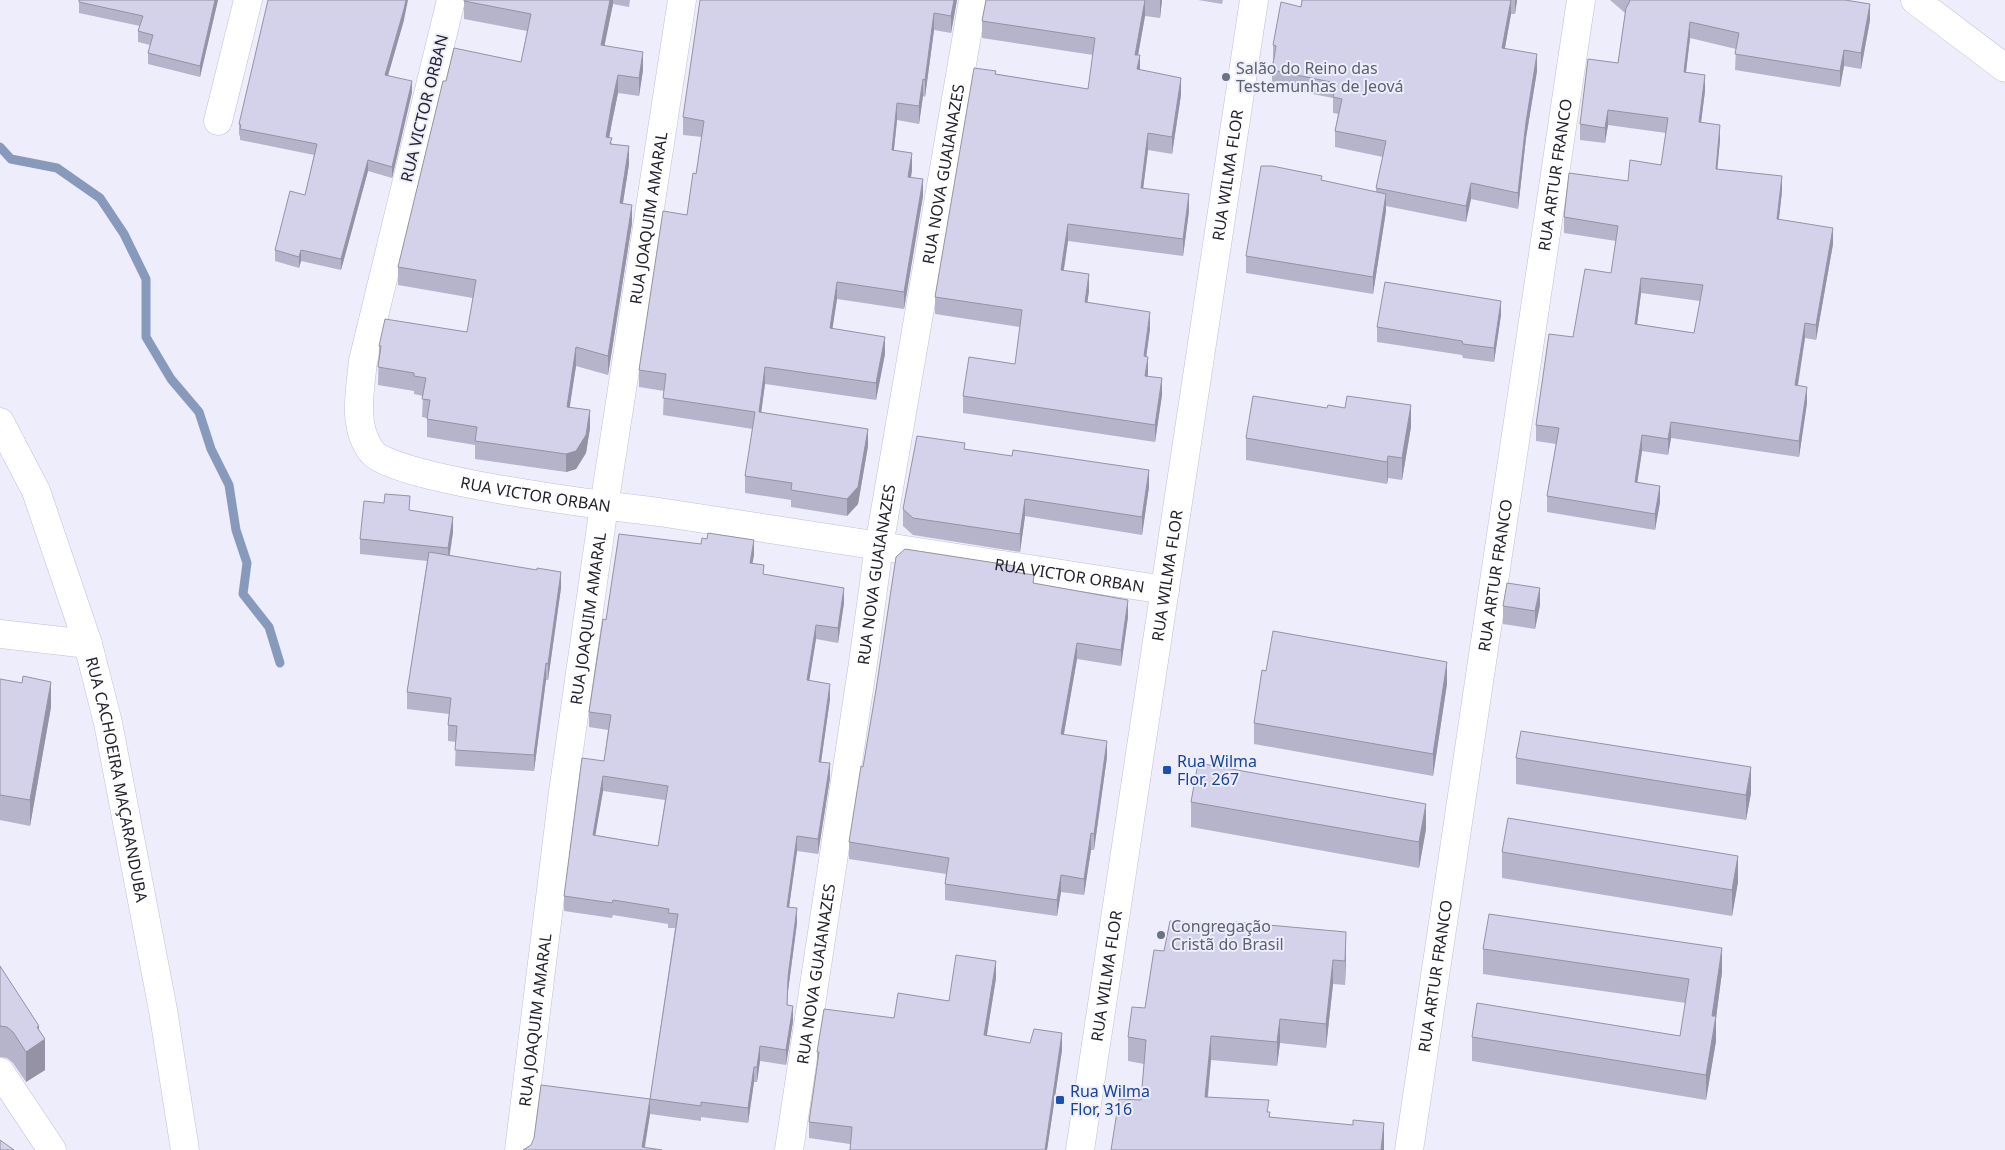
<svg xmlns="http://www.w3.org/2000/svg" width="2005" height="1150" viewBox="0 0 2005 1150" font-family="'Noto Sans',sans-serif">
<rect width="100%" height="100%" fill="#eeedfc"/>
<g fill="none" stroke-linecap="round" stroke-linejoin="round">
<path stroke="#879abc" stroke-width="9" d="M 0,147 L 11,159 L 57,168 L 100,198 L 124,234 L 146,279 L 146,337 L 171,379 L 199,412 L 211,449 L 229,485 L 236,530 L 247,563 L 243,594 L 269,627 L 280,663"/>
<defs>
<g id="street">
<path id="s1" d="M 451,0 L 363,361 C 360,392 352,426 372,452 C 394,480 615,507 659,512 L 1165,590"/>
<path d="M 218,121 L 248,0"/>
<path id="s2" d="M 0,422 L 36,491 L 88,644 L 108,723 L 163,1010 L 185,1150"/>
<path d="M 0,634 L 88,644"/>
<path d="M 0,1072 L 52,1150"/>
<path id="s3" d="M 519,1150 L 563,792 L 604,506 L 682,0"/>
<path id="s4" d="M 789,1150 L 863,663 L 879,546 L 973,0"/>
<path id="s5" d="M 1080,1150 L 1254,0"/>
<path id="s6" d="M 1409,1150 L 1581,0"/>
</g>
<path id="secondary" d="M 1915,0 L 2005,68"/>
</defs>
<use href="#street" stroke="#c1bed7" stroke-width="29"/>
<use href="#secondary" stroke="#c1bed7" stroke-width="29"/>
<use href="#street" stroke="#fff" stroke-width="28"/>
<use href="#secondary" stroke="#fff" stroke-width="28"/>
</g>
<path fill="#b6b4ca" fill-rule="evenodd" d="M 79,0 L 218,0 L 200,77 L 148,64 L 148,53 L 150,45 L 138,42 L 138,31 L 140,26 L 79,13 Z
M 464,0 L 630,0 L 629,7 L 613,4 L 604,45 L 643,70 L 639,96 L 618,93 L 609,137 L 612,144 L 629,164 L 623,203 L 632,223 L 608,375 L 576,366 L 569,407 L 590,428 L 586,453 L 576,469 L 566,472 L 475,459 L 475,445 L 427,437 L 427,418 L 422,417 L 423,396 L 414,394 L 414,391 L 378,385 L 379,346 L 467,332 L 473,298 L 398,285 L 398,267 L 446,81 L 521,62 L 527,31 L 464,19 Z
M 957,0 L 951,33 L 934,30 L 925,97 L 923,96 L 919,124 L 897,120 L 894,150 L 912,170 L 911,177 L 923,196 L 904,309 L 837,299 L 832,329 L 885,354 L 876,400 L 765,384 L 761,412 L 868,446 L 858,504 L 847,516 L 791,507 L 791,500 L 745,493 L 745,476 L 753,429 L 663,415 L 664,391 L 639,387 L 639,370 L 687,215 L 696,174 L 702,137 L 683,135 L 683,117 Z
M 986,0 L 1162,0 L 1160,18 L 1145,16 L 1138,55 L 1140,70 L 1181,95 L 1172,154 L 1148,150 L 1143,189 L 1189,211 L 1183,256 L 1068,241 L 1064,270 L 1089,291 L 1087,302 L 1150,329 L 1146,357 L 1147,376 L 1162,395 L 1155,442 L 963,413 L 963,396 L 1015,364 L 1020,327 L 935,314 L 935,297 L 996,74 L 1088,89 L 1093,55 L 982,38 L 982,21 Z
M 1198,0 L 1223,0 L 1222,4 Z
M 1302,0 L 1517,0 L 1515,14 L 1511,14 L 1505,48 L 1537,71 L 1526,138 L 1518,209 L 1471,199 L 1466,222 L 1386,206 L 1386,211 L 1373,294 L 1246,273 L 1246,256 L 1322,181 L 1376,192 L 1376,188 L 1383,157 L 1335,147 L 1335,131 L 1338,114 L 1333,113 L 1333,98 L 1272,86 L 1272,70 L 1273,60 L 1273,45 L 1301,7 Z
M 1610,0 L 1845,0 L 1870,20 L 1861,69 L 1844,66 L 1840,87 L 1735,70 L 1736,49 L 1690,38 L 1686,72 L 1705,91 L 1701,122 L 1720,140 L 1717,169 L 1782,191 L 1779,219 L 1833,244 L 1816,340 L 1805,338 L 1798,386 L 1807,403 L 1799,457 L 1671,438 L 1668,455 L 1642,451 L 1637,482 L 1660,502 L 1655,530 L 1547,512 L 1547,496 L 1556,444 L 1536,441 L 1536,425 L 1573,337 L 1611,273 L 1616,241 L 1564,233 L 1564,217 L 1628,181 L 1661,165 L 1666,133 L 1608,125 L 1605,143 L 1580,140 L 1580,124 L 1618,63 L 1625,13 ZM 1641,293 L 1700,301 L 1694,333 L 1637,324 Z
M 404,20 L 388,75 L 412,92 L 392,178 L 368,171 L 341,270 L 301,261 L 299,268 L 275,261 L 275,250 L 305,195 L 314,155 L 240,140 L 240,136 L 239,135 L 239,124 Z
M 1501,315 L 1494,362 L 1463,358 L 1462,355 L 1377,342 L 1377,327 Z
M 1411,427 L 1402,480 L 1388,478 L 1387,484 L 1246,460 L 1246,438 Z
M 965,449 L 1149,487 L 1142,535 L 1025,516 L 1020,552 L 913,535 L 903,526 L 903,509 Z
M 410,511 L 453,532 L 450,555 L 561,588 L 548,680 L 546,680 L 534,771 L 455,766 L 456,742 L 448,741 L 448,725 L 449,714 L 407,709 L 407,692 L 427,561 L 360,554 L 360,539 Z
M 754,555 L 752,563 L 764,574 L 844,603 L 838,643 L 816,639 L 809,680 L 830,699 L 821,762 L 830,778 L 818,854 L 797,851 L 789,907 L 797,923 L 788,991 L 787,1005 L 793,1021 L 786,1065 L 760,1061 L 757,1082 L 754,1082 L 748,1123 L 701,1117 L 701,1121 L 650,1114 L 645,1147 L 523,1150 L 650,1099 L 675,928 L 668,928 L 668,924 L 613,915 L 612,918 L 564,911 L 564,896 L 604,761 L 608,730 L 589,727 L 589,712 L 606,620 ZM 603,791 L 665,800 L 658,846 L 595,835 Z
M 1015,573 L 1034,583 L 1128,617 L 1121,666 L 1077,659 L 1064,734 L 1107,757 L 1094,850 L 1091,850 L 1084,895 L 1061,892 L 1057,916 L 945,900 L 945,884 L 946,874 L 849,859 L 849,842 Z
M 1540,605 L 1535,629 L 1503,624 L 1503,606 Z
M 1266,671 L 1447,684 L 1433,776 L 1254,744 L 1254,723 Z
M 0,679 L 51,707 L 30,826 L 0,820 Z
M 1516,758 L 1751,793 L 1746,820 L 1516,784 Z
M 1191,802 L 1426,829 L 1419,868 L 1191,827 Z
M 1502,852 L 1738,882 L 1732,916 L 1502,878 Z
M 1483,949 L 1722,972 L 1716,1018 L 1716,1041 L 1706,1100 L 1472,1061 L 1472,1037 L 1680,1036 L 1686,1003 L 1483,974 Z
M 1346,956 L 1345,985 L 1333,984 L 1326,1048 L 1280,1043 L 1277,1066 L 1211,1060 L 1208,1097 L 1269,1112 L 1270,1117 L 1384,1147 L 1141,1100 L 1144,1064 L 1128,1061 L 1128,1037 L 1145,1008 Z
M 0,966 L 39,1030 L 45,1070 L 26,1082 L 13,1063 L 7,1058 L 0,1057 Z
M 996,978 L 987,1035 L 1062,1050 L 1047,1150 L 850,1150 L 850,1144 L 809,1138 L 809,1122 L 817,1069 L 817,1052 L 894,1018 L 949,1001 Z"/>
<path fill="#9492a4" d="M 215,0 L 218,0 L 200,77 L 200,66 Z
M 406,0 L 408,0 L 404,20 L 385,86 L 385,75 Z
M 610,0 L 613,0 L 613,4 L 601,63 L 601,45 Z
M 954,0 L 957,0 L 951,33 L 951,16 Z
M 1145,0 L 1145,16 L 1135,72 L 1135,55 Z
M 1160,0 L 1162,0 L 1160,18 Z
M 1511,0 L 1511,14 L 1502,64 L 1502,48 Z
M 1515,0 L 1517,0 L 1515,14 Z
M 1870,4 L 1870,20 L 1861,69 L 1861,53 Z
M 934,13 L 934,30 L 925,97 L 925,80 Z
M 1690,22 L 1690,38 L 1684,88 L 1684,72 Z
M 1844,50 L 1844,66 L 1840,87 L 1840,71 Z
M 643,52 L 643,70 L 639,96 L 639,78 Z
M 1537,54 L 1537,71 L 1526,138 L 1518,209 L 1518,193 L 1526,122 Z
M 1140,55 L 1140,73 L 1137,69 Z
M 618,75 L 618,93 L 612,122 L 606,155 L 606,137 L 612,103 Z
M 1705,75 L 1705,91 L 1699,138 L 1699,122 Z
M 1181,78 L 1181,95 L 1172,154 L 1172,137 Z
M 923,79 L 923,96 L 919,124 L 919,106 Z
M 412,81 L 412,92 L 392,178 L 392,167 Z
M 897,103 L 897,120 L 892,167 L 892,150 Z
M 1608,110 L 1608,125 L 1605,143 L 1605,128 Z
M 1720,125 L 1720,140 L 1716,185 L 1716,169 Z
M 1148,133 L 1148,150 L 1141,205 L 1141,188 Z
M 629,146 L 629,164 L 620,221 L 620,203 Z
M 912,153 L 912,170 L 908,194 L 908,177 Z
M 368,160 L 368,171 L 341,270 L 341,259 Z
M 1782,176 L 1782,191 L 1777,235 L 1777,219 Z
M 923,179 L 923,196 L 904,309 L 904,292 Z
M 1471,183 L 1471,199 L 1466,222 L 1466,206 Z
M 1189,194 L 1189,211 L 1183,256 L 1183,239 Z
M 1386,194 L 1386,211 L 1373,294 L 1373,277 Z
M 632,205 L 632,223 L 608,375 L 608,356 Z
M 1068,224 L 1068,241 L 1061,287 L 1061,270 Z
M 1833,228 L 1833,244 L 1816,340 L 1816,325 Z
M 301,250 L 301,261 L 299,268 L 299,257 Z
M 1089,274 L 1089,291 L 1085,319 L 1085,302 Z
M 1641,278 L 1641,293 L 1635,340 L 1635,324 Z
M 837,282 L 837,299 L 830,345 L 830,328 Z
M 1501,301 L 1501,315 L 1494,362 L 1494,348 Z
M 1150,312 L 1150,329 L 1144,373 L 1144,356 Z
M 1805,323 L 1805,338 L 1795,401 L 1795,385 Z
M 885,337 L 885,354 L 876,400 L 876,383 Z
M 576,347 L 576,366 L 567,425 L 567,407 Z
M 1148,357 L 1148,374 L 1145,393 L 1145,376 Z
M 765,367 L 765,384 L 759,429 L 759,412 Z
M 1162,378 L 1162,395 L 1155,442 L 1155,425 Z
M 1807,387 L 1807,403 L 1799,457 L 1799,441 Z
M 1411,405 L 1411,427 L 1402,480 L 1402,458 Z
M 590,410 L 590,428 L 586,453 L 576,469 L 566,472 L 566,454 Z
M 1671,422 L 1671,438 L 1668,455 L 1668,439 Z
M 868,429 L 868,446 L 858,504 L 847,516 L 847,499 Z
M 1642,435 L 1642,451 L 1635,498 L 1635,482 Z
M 1388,456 L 1388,478 L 1387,484 L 1387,462 Z
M 1149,470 L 1149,487 L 1142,535 L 1142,517 Z
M 1660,486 L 1660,502 L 1655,530 L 1655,514 Z
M 1025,499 L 1025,516 L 1020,552 L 1020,534 Z
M 453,517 L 453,532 L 448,563 L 448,548 Z
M 754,540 L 754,555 L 750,577 L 750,563 Z
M 561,572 L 561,588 L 548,680 L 548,664 Z
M 844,588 L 844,603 L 838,643 L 838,628 Z
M 1540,588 L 1540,605 L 1535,629 L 1535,611 Z
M 1128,600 L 1128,617 L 1121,666 L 1121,650 Z
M 816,625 L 816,639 L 807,695 L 807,680 Z
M 1077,643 L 1077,659 L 1061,750 L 1061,734 Z
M 1447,662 L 1447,684 L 1433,776 L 1433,754 Z
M 546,663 L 546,680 L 534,771 L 534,755 Z
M 51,682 L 51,707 L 30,826 L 30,800 Z
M 830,684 L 830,699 L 819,776 L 819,762 Z
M 1107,741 L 1107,757 L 1094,850 L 1094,834 Z
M 830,763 L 830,778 L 818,854 L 818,839 Z
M 1751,767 L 1751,793 L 1746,820 L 1746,795 Z
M 603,776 L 603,791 L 593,849 L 593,835 Z
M 1426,804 L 1426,829 L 1419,868 L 1419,842 Z
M 1091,833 L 1091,850 L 1084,895 L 1084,879 Z
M 797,836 L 797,851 L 787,921 L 787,907 Z
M 1738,856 L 1738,882 L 1732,916 L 1732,890 Z
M 1061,875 L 1061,892 L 1057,916 L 1057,900 Z
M 797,908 L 797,923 L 788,991 L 787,1020 L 788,977 Z
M 1346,932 L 1346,956 L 1345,985 L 1345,961 Z
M 1722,948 L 1722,972 L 1716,1018 L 1716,1041 L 1706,1100 L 1706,1075 L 1712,1016 Z
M 1333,960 L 1333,984 L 1326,1048 L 1326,1024 Z
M 996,961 L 996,978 L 984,1052 L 984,1035 Z
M 793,1006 L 793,1021 L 786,1065 L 786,1050 Z
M 1280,1019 L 1280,1043 L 1277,1066 L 1277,1042 Z
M 39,1026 L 39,1043 L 45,1039 L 45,1070 L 26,1082 L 26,1052 L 37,1027 Z
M 1062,1033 L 1062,1050 L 1047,1150 L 1045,1150 Z
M 1211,1036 L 1211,1060 L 1205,1121 L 1205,1097 Z
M 760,1046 L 760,1061 L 757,1082 L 757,1067 Z
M 754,1067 L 754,1082 L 748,1123 L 748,1108 Z
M 650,1099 L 650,1114 L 644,1150 L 642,1147 Z
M 1384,1123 L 1384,1150 L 1381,1150 Z"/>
<path fill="#d4d1eb" stroke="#9492a4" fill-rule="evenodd" d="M 79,0 L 215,0 L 200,66 L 148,53 L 153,35 L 138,31 L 143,16 L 79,2 Z
M 268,0 L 406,0 L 404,9 L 385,75 L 412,81 L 392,167 L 368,160 L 341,259 L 301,250 L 299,257 L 275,250 L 290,191 L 305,195 L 317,144 L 240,129 L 241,125 L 239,124 Z
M 464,0 L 610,0 L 601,45 L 643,52 L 639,78 L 618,75 L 612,103 L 606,137 L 612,138 L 610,144 L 629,146 L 620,203 L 632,205 L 608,356 L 576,347 L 567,407 L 590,410 L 586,435 L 576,451 L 566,454 L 475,441 L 477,427 L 427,419 L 430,400 L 422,399 L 426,378 L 414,376 L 414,373 L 378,367 L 381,346 L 379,346 L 385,319 L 467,332 L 476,280 L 398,267 L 443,81 L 446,81 L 454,48 L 521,62 L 531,14 L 464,1 Z
M 700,0 L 954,0 L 951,16 L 934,13 L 925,80 L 923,79 L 919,106 L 897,103 L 892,150 L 912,153 L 908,177 L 923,179 L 904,292 L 837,282 L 830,328 L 885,337 L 876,383 L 765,367 L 759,412 L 868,429 L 858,487 L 847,499 L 791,490 L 792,483 L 745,476 L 755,412 L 663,398 L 666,374 L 639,370 L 663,211 L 687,215 L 693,173 L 696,174 L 704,121 L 683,117 Z
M 986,0 L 1145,0 L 1135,55 L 1140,55 L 1137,69 L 1181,78 L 1172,137 L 1148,133 L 1141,188 L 1189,194 L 1183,239 L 1068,224 L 1061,270 L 1089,274 L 1085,302 L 1150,312 L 1144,356 L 1148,357 L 1145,376 L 1162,378 L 1155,425 L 963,396 L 969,357 L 1015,364 L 1022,310 L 935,297 L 974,68 L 996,71 L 995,74 L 1088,89 L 1095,38 L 982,21 Z
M 1302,0 L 1511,0 L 1502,48 L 1537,54 L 1526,122 L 1518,193 L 1471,183 L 1466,206 L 1376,188 L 1386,141 L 1335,131 L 1342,99 L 1333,97 L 1336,83 L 1272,70 L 1276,46 L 1273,45 L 1281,2 L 1301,7 Z
M 1629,0 L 1845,0 L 1870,4 L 1861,53 L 1844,50 L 1840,71 L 1735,54 L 1739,33 L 1690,22 L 1684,72 L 1705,75 L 1699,122 L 1720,125 L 1716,169 L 1782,176 L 1777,219 L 1833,228 L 1816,325 L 1805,323 L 1795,385 L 1807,387 L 1799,441 L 1671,422 L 1668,439 L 1642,435 L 1635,482 L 1660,486 L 1655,514 L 1547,496 L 1559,428 L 1536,425 L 1549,334 L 1573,337 L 1585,269 L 1611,273 L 1618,226 L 1564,217 L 1569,173 L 1628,181 L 1630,160 L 1661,165 L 1668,118 L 1608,110 L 1605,128 L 1580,124 L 1588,59 L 1618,63 L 1626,8 L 1630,1 ZM 1641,278 L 1703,285 L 1694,333 L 1635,324 Z
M 1261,166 L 1272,166 L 1322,176 L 1321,180 L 1386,194 L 1373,277 L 1246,256 Z
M 1385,282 L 1501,301 L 1494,348 L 1463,344 L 1462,341 L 1377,327 Z
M 1253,396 L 1327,408 L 1328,405 L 1345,408 L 1347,396 L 1411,405 L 1402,458 L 1388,456 L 1387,462 L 1246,438 Z
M 917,436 L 965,443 L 964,449 L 1012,456 L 1013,450 L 1149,470 L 1142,517 L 1025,499 L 1020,534 L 913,518 L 903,509 Z
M 385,494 L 410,496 L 409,510 L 453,517 L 448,548 L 360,539 L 364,501 L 384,503 Z
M 708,533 L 754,540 L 750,563 L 764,565 L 763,574 L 844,588 L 838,628 L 816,625 L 807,680 L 830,684 L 819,762 L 830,763 L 818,839 L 797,836 L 787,907 L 797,908 L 788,977 L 787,1005 L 793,1006 L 786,1050 L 760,1046 L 757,1067 L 754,1067 L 748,1108 L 701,1102 L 701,1106 L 650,1099 L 642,1147 L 662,1150 L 523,1150 L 531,1145 L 534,1138 L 541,1085 L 650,1099 L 678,914 L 668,913 L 669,909 L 613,900 L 612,903 L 564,896 L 582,758 L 604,761 L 611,715 L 589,712 L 603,619 L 606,620 L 619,534 L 701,544 L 702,538 L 707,539 ZM 603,776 L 668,786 L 658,846 L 593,835 Z
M 905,549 L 1015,566 L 1014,572 L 1034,575 L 1033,583 L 1128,600 L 1121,650 L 1077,643 L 1061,734 L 1107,741 L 1094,834 L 1091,833 L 1084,879 L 1061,875 L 1057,900 L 945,884 L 949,858 L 849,842 L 861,766 L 863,767 L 876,690 L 896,557 Z
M 429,552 L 537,570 L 537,568 L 561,572 L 548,664 L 546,663 L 534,755 L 455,750 L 457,726 L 448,725 L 451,698 L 407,692 Z
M 1507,583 L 1540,588 L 1535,611 L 1503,606 Z
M 1273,631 L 1447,662 L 1433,754 L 1254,723 L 1262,670 L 1266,671 Z
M 23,676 L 51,682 L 30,800 L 0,795 L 0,679 L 22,683 Z
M 1521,731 L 1751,767 L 1746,795 L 1516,758 Z
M 1198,763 L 1426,804 L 1419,842 L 1191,802 Z
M 1508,818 L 1738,856 L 1732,890 L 1502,852 Z
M 1489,914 L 1722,948 L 1712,1016 L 1716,1016 L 1706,1075 L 1472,1037 L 1477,1003 L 1680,1036 L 1689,979 L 1483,949 Z
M 1170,921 L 1235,926 L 1235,922 L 1346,932 L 1345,961 L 1333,960 L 1326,1024 L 1280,1019 L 1277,1042 L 1211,1036 L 1205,1097 L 1269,1100 L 1267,1112 L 1270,1112 L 1269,1117 L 1353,1125 L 1353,1120 L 1384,1123 L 1381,1150 L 1111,1150 L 1119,1099 L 1141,1100 L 1146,1040 L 1128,1037 L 1132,1007 L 1145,1008 L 1154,950 L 1164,951 Z
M 956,955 L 996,961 L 984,1035 L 1030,1043 L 1034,1029 L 1062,1033 L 1045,1150 L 850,1150 L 852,1127 L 809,1122 L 819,1052 L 817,1052 L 824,1009 L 894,1018 L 898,993 L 949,1001 Z
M 0,966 L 39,1026 L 37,1027 L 45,1039 L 26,1052 L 13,1032 L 7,1027 L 0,1026 Z
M 0,1140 L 14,1150 L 0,1150 Z"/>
<g fill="#6b7280" stroke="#eeedfc" stroke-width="2">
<circle cx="1226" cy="77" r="5"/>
<circle cx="1161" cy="935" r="5"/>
</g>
<g fill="#1a4fb4" stroke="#eeedfc" stroke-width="2">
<rect x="1162" y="765" width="10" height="10" rx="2.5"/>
<rect x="1055" y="1095" width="10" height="10" rx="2.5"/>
</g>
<g text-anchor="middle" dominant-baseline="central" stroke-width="4" stroke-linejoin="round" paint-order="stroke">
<g font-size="16" fill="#5b616d" stroke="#eeedfc" text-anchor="start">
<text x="1236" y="68">Salão do Reino das<tspan x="1236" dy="18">Testemunhas de Jeová</tspan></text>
<text x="1171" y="926">Congregação<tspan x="1171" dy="18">Cristã do Brasil</tspan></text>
</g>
<g font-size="16" fill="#24232d" stroke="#eeedfc">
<text transform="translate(424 108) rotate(-76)">RUA VICTOR ORBAN</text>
<text stroke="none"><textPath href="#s6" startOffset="986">RUA ARTUR FRANCO</textPath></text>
<text stroke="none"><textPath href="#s4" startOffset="988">RUA NOVA GUAIANAZES</textPath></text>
<text stroke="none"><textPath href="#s5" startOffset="986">RUA WILMA FLOR</textPath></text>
<text stroke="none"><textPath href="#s3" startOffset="941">RUA JOAQUIM AMARAL</textPath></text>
<text stroke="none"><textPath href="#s1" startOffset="636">RUA VICTOR ORBAN</textPath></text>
<text stroke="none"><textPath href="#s4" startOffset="582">RUA NOVA GUAIANAZES</textPath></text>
<text stroke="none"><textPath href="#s5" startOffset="581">RUA WILMA FLOR</textPath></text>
<text stroke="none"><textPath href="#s6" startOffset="581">RUA ARTUR FRANCO</textPath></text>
<text stroke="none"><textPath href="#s1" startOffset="1176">RUA VICTOR ORBAN</textPath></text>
<text stroke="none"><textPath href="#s3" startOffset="536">RUA JOAQUIM AMARAL</textPath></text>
<text stroke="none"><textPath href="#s2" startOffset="378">RUA CACHOEIRA MAÇARANDUBA</textPath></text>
<text stroke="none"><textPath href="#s4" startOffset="178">RUA NOVA GUAIANAZES</textPath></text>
<text stroke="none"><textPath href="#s5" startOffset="176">RUA WILMA FLOR</textPath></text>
<text stroke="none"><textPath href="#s6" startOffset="176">RUA ARTUR FRANCO</textPath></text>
<text stroke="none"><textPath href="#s3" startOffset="131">RUA JOAQUIM AMARAL</textPath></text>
</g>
<g font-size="16" fill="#164399" stroke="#eeedfc" text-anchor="start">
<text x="1177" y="761">Rua Wilma<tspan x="1177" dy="18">Flor, 267</tspan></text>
<text x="1070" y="1091">Rua Wilma<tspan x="1070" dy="18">Flor, 316</tspan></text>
</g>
</g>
</svg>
